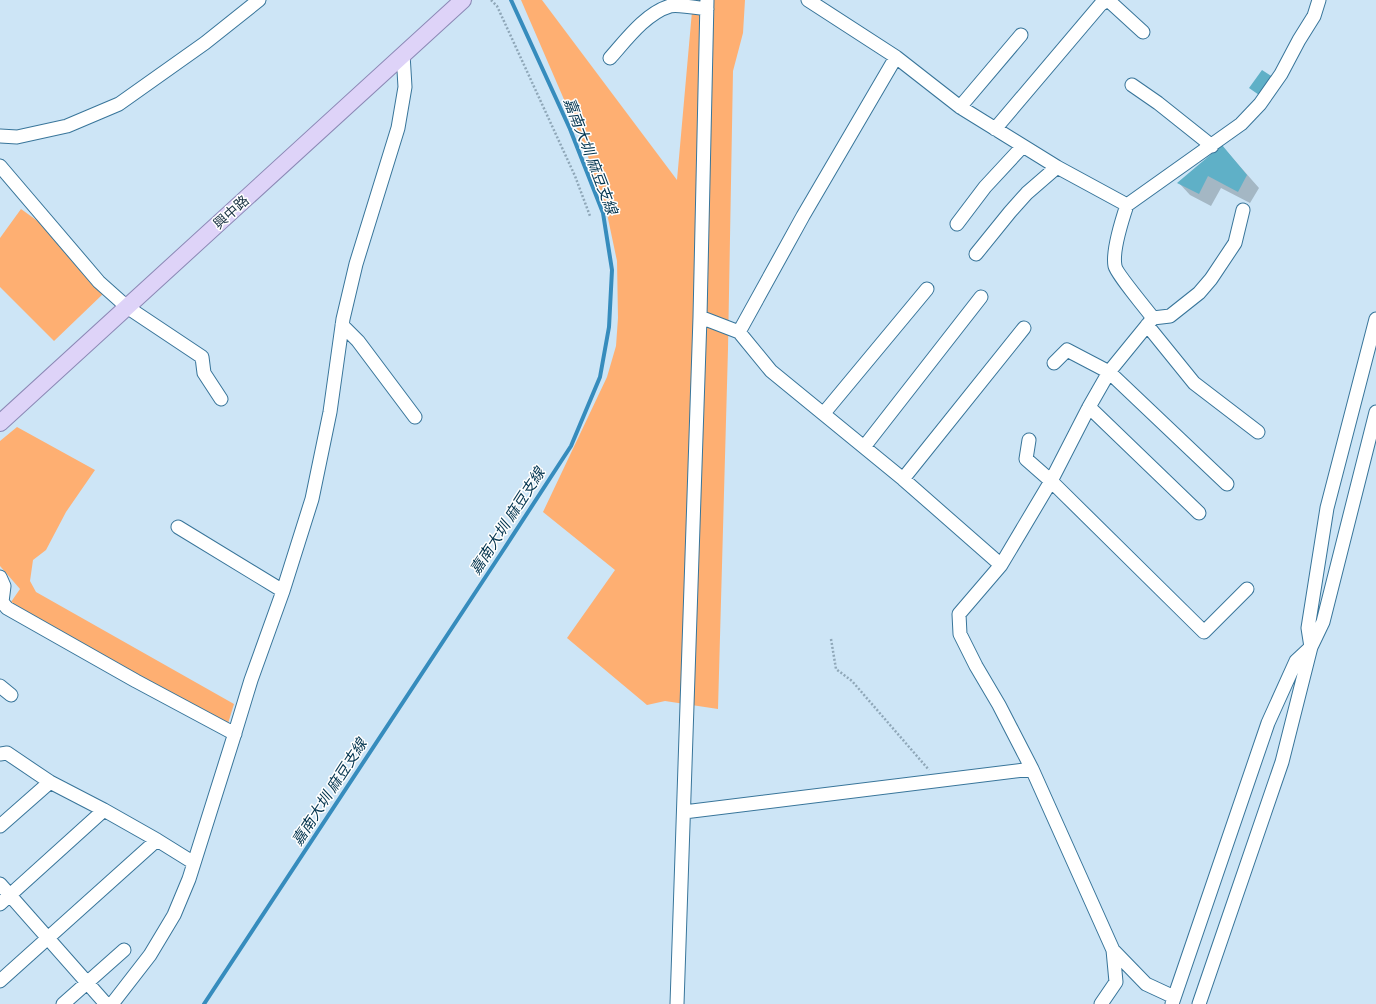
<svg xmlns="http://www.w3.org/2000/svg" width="1376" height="1004" viewBox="0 0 1376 1004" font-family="Ubuntu,'Noto Sans TC',sans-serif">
<rect width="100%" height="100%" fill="#cde5f6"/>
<path fill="#feaf72" d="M 521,0 L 542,0 L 677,180 L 693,0 L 745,0 L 743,33 L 733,71 L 728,349 L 718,709 L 665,701 L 647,705 L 567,638 L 615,570 L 543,512 L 607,377 L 616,346 L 618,318 L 617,261 L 606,209 L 585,148 Z
M 21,209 L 39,222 L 104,293 L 54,341 L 0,287 L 0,238 Z
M 17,427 L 95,470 L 66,512 L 46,550 L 33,560 L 30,581 L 36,592 L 234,704 L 226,730 L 11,602 L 20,589 L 0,566 L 0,441 Z"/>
<path fill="#0003" d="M 1222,146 L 1259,188 L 1250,203 L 1221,188 L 1211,206 L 1190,195 L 1179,183 Z"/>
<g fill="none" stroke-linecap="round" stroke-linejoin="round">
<path stroke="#368cbd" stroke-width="4" d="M 204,1004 L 502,552 L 571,446 L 600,377 L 609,327 L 612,270 L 603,213 L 570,129 L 511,0"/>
</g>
<path fill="#5fb0c7" d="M 1262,70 L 1276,79 L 1262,97 L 1249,88 Z
M 1222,145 L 1247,175 L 1238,192 L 1208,176 L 1199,194 L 1177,183 Z"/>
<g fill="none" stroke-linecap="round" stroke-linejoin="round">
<defs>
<path id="minor" d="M 808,0 L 896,57 L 960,107 L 1057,167 L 1127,205
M 610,58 C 626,40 646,13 670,6 C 677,4 699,8 707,9
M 1132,85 L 1158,103 L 1212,146
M 960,107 L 1021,35
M 995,129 L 1101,4 L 1108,0 L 1143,32
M 0,136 L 17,137 L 67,126 L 119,104 L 205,43 L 259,0
M 0,166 L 99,282 L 127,307 L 202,357 L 204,373 L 221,399
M 957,224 L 985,187 L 1023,146
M 976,254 L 1010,212 L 1027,193 L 1057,167
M 700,317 L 739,332 L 771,371 L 903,479 L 1001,565
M 1153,318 L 1170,316 L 1199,293 L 1211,279 L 1235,243 L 1243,210
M 342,325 L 358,341 L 415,417
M 1147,325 L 1194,383 L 1258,432
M 739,332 L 803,216 L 896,57
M 1054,363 L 1067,350 L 1109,372 L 1227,484
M 1089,407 L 1199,513
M 824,413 L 927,289
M 1029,440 L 1026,459 L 1051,481 L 1204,632 L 1247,589
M 864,447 L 981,297
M 903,479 L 1024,328
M 178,527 L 283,591
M 0,577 L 4,586 L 2,602 L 7,608 L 136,681 L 235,734
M 0,686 L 11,695
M 0,754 L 7,753 L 50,782 L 104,810 L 157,840 L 194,863
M 684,812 L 1032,769
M 0,826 L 50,782
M 0,884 L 106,1004
M 0,904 L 104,810
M 1113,950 L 1146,984 L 1174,997
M 0,981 L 157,840
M 63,1004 L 124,950
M 112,1004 L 150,955 L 174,915 L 189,879 L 234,736 L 251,680 L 283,591 L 312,499 L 330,412 L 343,319 L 356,264 L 398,128 L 405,87 L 403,54
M 677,1004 L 700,317 L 707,0
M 1101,1004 L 1116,982 L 1113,950 L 1032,769 L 999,705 L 976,666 L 960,634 L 959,614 L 1001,565 L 1051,481 L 1089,407 L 1109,372 L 1153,318 C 1147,310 1116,273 1115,266 C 1112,251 1122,220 1127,205 L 1241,124 L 1260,104 L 1281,74 L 1299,40 L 1314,16 L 1319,0
M 1172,1004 L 1268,723 L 1296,661 L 1311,647 L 1308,628 L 1327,508 L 1376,319
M 1199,1004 L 1282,762 L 1311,647 L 1323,622 L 1376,412"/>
<path id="major" d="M 0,423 L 463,0"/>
</defs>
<use href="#minor" stroke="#38759a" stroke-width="15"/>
<use href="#major" stroke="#8b88b5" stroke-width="18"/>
<path stroke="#8fa7b8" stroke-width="2.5" stroke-dasharray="2 2" stroke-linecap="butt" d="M 491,0 L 497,6 L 575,176 L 590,216
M 831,639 L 836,669 L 852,681 L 929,770"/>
<use href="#minor" stroke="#fff" stroke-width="13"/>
<use href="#major" stroke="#ded3f8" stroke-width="16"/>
</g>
<g text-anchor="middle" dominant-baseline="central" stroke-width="3" stroke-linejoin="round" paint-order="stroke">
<g font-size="14" fill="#193242" stroke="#fff">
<text transform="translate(231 212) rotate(-42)">興中路</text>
</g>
<g font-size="15" font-style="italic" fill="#04354f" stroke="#fff">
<text transform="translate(591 156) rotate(69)">嘉南大圳 麻豆支線</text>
<text transform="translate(507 521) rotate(-57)">嘉南大圳 麻豆支線</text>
<text transform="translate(329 792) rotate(-57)">嘉南大圳 麻豆支線</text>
</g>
</g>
</svg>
